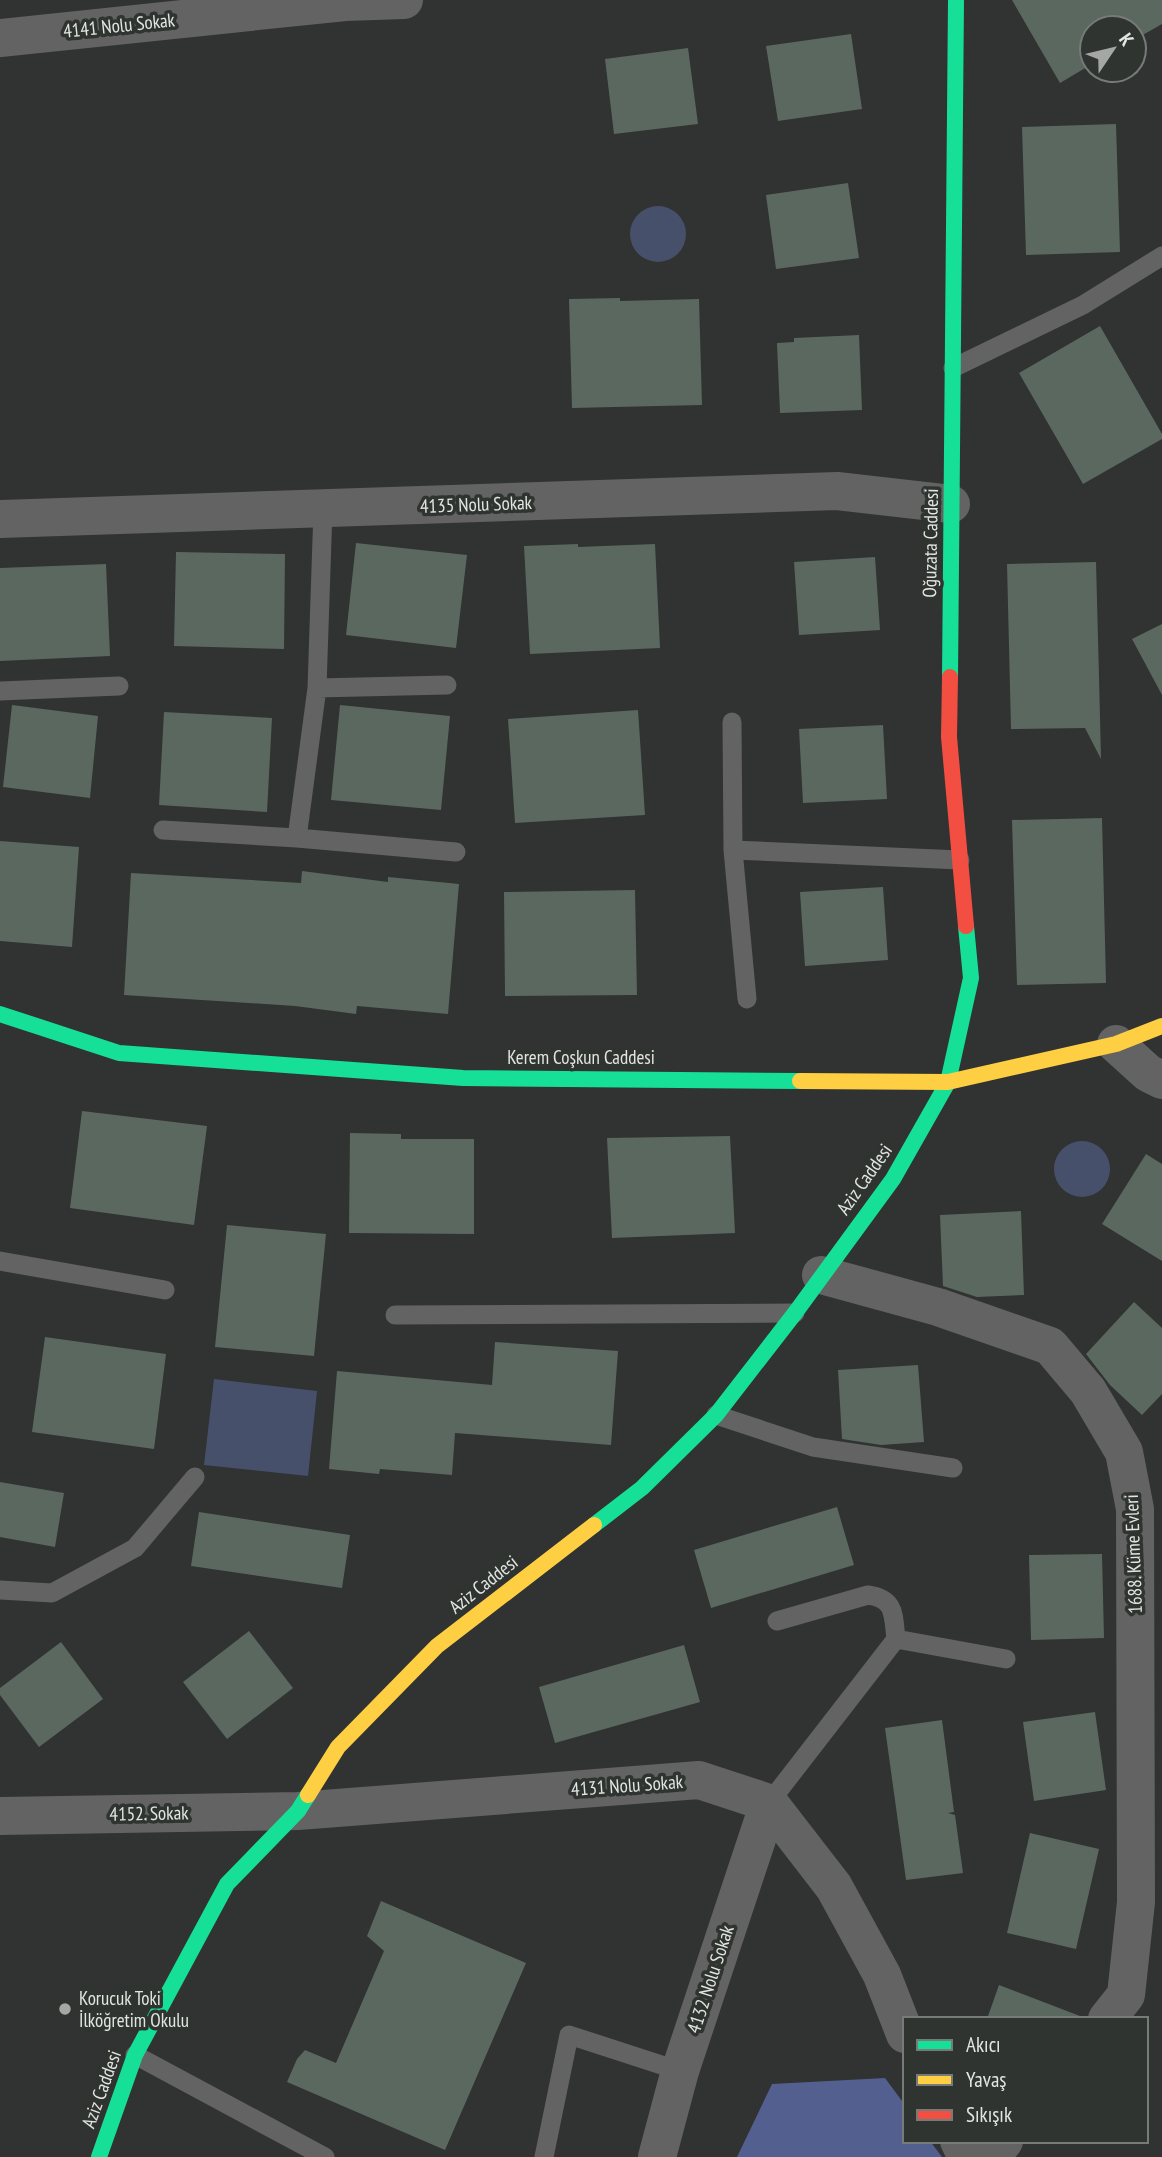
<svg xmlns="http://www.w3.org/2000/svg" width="1162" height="2157" viewBox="0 0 1162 2157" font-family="'PT Sans Narrow',sans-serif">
<rect width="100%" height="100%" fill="#303331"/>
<path fill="#47506b" d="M630 234a28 28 0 1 1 56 0a28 28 0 1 1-56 0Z
M1054 1169a28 28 0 1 1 56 0a28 28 0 1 1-56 0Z
M 214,1379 L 317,1391 L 308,1476 L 204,1465 Z"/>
<path fill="#535f8f" d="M 885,2078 L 905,2105 L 905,2141 L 930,2141 L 942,2157 L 737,2157 L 772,2084 Z"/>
<path fill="#5b685f" d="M 1012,0 L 1162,0 L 1162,24 L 1134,40 L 1134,28 L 1092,28 L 1092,64 L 1060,83 Z
M 851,34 L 862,109 L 778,121 L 766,46 Z
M 688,48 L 698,124 L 614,134 L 605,59 Z
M 1116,124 L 1120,252 L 1026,255 L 1022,127 Z
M 848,183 L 859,258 L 776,269 L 766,195 Z
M 620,298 L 620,301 L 699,299 L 702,405 L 572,408 L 569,299 Z
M 1100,326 L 1162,434 L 1162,439 L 1083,484 L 1019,373 Z
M 859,335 L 862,410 L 780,413 L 777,343 L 794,342 L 794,338 Z
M 356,543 L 467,555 L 456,648 L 346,635 Z
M 578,544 L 578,547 L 655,544 L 660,648 L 530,654 L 524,546 Z
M 176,552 L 285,554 L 284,649 L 174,646 Z
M 875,557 L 880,630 L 799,635 L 794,562 Z
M 1096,562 L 1099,676 L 1101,759 L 1085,728 L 1011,729 L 1007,564 Z
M 106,564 L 110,656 L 0,661 L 0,568 Z
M 1162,624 L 1162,695 L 1132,639 Z
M 12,705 L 98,716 L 90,798 L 3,787 Z
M 340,705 L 450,716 L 441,810 L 331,800 Z
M 638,710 L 645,815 L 515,823 L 508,719 Z
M 164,712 L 272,718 L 267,812 L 159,805 Z
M 883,725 L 887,799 L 803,803 L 799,729 Z
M 1102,818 L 1106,983 L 1017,985 L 1012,820 Z
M 0,841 L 79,847 L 72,947 L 0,941 Z
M 302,871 L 388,882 L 388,877 L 459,884 L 448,1014 L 357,1006 L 356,1014 L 295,1006 L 124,995 L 131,873 L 301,883 Z
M 883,887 L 888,960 L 805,966 L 800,892 Z
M 635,890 L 637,995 L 505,996 L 504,892 Z
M 82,1111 L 207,1126 L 194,1225 L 70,1208 Z
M 350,1133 L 401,1134 L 401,1139 L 474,1139 L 474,1234 L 349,1233 Z
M 730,1136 L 735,1233 L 612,1238 L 607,1138 Z
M 1146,1154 L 1162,1164 L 1162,1261 L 1102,1224 Z
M 1021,1211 L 1024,1295 L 977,1297 L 943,1286 L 940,1215 Z
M 227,1225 L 326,1234 L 314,1356 L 215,1347 Z
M 1134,1302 L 1162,1328 L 1162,1394 L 1142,1415 L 1110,1385 L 1086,1354 Z
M 45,1337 L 166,1354 L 154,1449 L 32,1432 Z
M 495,1342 L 618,1351 L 611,1445 L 455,1433 L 452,1475 L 380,1469 L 379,1474 L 329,1469 L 337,1371 L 492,1385 Z
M 918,1365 L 924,1442 L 881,1445 L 842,1439 L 838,1370 Z
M 0,1482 L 64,1493 L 55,1547 L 0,1537 Z
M 837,1507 L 854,1565 L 711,1608 L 694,1550 Z
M 199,1512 L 350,1535 L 342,1588 L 191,1566 Z
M 1102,1554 L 1104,1638 L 1031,1640 L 1029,1555 Z
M 249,1631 L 293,1688 L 227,1739 L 183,1682 Z
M 61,1642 L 103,1699 L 39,1747 L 0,1695 L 0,1688 Z
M 684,1645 L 700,1702 L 555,1743 L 539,1687 Z
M 1095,1712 L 1106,1790 L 1034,1801 L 1023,1722 Z
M 942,1720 L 954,1812 L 948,1813 L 955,1815 L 963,1873 L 906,1880 L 885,1728 Z
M 1030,1833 L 1099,1849 L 1076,1949 L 1007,1933 Z
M 381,1901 L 526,1963 L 445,2150 L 287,2082 L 297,2059 L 305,2050 L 336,2063 L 384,1951 L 367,1936 Z
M 999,1985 L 1080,2016 L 1080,2019 L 987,2019 Z"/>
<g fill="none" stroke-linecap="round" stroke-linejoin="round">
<path stroke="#626362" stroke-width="19" d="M 953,368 L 1083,305 L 1162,256
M 323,509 L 317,688 L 297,838 L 456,852
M 317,688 L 447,685
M 0,691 L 119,686
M 732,722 L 733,850 L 747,999
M 163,830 L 297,838
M 733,850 L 960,860
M 0,1261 L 165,1290
M 395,1315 L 795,1313
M 716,1415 L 813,1447 L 953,1468
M 0,1590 L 52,1593 L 135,1548 L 195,1477
M 777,1621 L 868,1595 C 896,1599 893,1615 896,1639
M 769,1803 L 896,1639 L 1006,1659
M 135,2055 L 325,2157
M 544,2157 L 569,2035 L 680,2071"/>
<path stroke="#626362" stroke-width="38" d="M 0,38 L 345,2 L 404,0
M 0,519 L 837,491 L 951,504
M 1116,1044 L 1148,1073 L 1162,1080
M 821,1275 L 938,1307 L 1050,1346 L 1088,1391 L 1124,1452 L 1135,1509 L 1136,1902 L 1126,1995 L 1107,2019
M 0,1816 L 298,1811 L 699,1780 L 769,1803 L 834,1887 L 882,1975 L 905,2034
M 959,2141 L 967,2157
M 657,2157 L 680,2071 L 769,1803
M 991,2157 L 1004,2141"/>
<path stroke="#16e098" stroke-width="16" d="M 950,677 L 956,0
M 0,1014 L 119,1053 L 463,1078 L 800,1081
M 594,1525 L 642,1488 L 716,1415 L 795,1313 L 893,1179 L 948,1082 L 971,978 L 966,926
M 99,2157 L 135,2055 L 227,1884 L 298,1811 L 308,1795"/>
<path stroke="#ffcf43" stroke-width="16" d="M 800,1081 L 948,1082 L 1116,1044 L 1162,1026
M 308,1795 L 338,1747 L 437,1646 L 594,1525"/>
<path stroke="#f24e42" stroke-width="16" d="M 950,677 L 949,737 L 966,926"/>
</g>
<circle fill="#a4a7a4" stroke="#2f3430" stroke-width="2.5" cx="65" cy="2009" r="7"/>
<g text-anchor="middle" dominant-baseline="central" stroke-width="7" stroke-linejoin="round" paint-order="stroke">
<g font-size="19" fill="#e2e5e2" stroke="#2f3430">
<text transform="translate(119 25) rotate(-6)">4141 Nolu Sokak</text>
<text transform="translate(476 504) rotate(-2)">4135 Nolu Sokak</text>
<text transform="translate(930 543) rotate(-89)">Oğuzata Caddesi</text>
<text x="581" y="1057">Kerem Coşkun Caddesi</text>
<text transform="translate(864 1179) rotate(-55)">Aziz Caddesi</text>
<text transform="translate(1133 1554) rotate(-92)">1688. Küme Evleri</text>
<text transform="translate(483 1584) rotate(-38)">Aziz Caddesi</text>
<text transform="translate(627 1785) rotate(-4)">4131 Nolu Sokak</text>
<text transform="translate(149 1813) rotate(-1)">4152. Sokak</text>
<text transform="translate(710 1979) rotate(-72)">4132 Nolu Sokak</text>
<text transform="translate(101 2089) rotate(-70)">Aziz Caddesi</text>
</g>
<g font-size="19" fill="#e2e5e2" stroke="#2f3430" text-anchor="start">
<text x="79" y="1998">Korucuk Toki<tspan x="79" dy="22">İlköğretim Okulu</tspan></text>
</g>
</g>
<rect x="903" y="2017" width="245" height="126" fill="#2f3430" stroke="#777b77" stroke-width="2"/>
<rect x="917" y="2040" width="35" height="10" fill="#16e098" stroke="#777b77" stroke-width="2"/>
<text x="966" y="2052" font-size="21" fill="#e2e5e2">Akıcı</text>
<rect x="917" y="2075" width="35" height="10" fill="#ffcf43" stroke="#777b77" stroke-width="2"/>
<text x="966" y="2087" font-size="21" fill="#e2e5e2">Yavaş</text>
<rect x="917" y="2110" width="35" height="10" fill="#f24e42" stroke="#777b77" stroke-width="2"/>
<text x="966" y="2122" font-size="21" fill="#e2e5e2">Sıkışık</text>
<g transform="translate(1113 49) rotate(55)"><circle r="33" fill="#2f3430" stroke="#777b77" stroke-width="2"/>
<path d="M0-5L12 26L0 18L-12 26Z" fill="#a4a7a4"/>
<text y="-10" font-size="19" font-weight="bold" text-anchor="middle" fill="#e2e5e2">K</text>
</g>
</svg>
